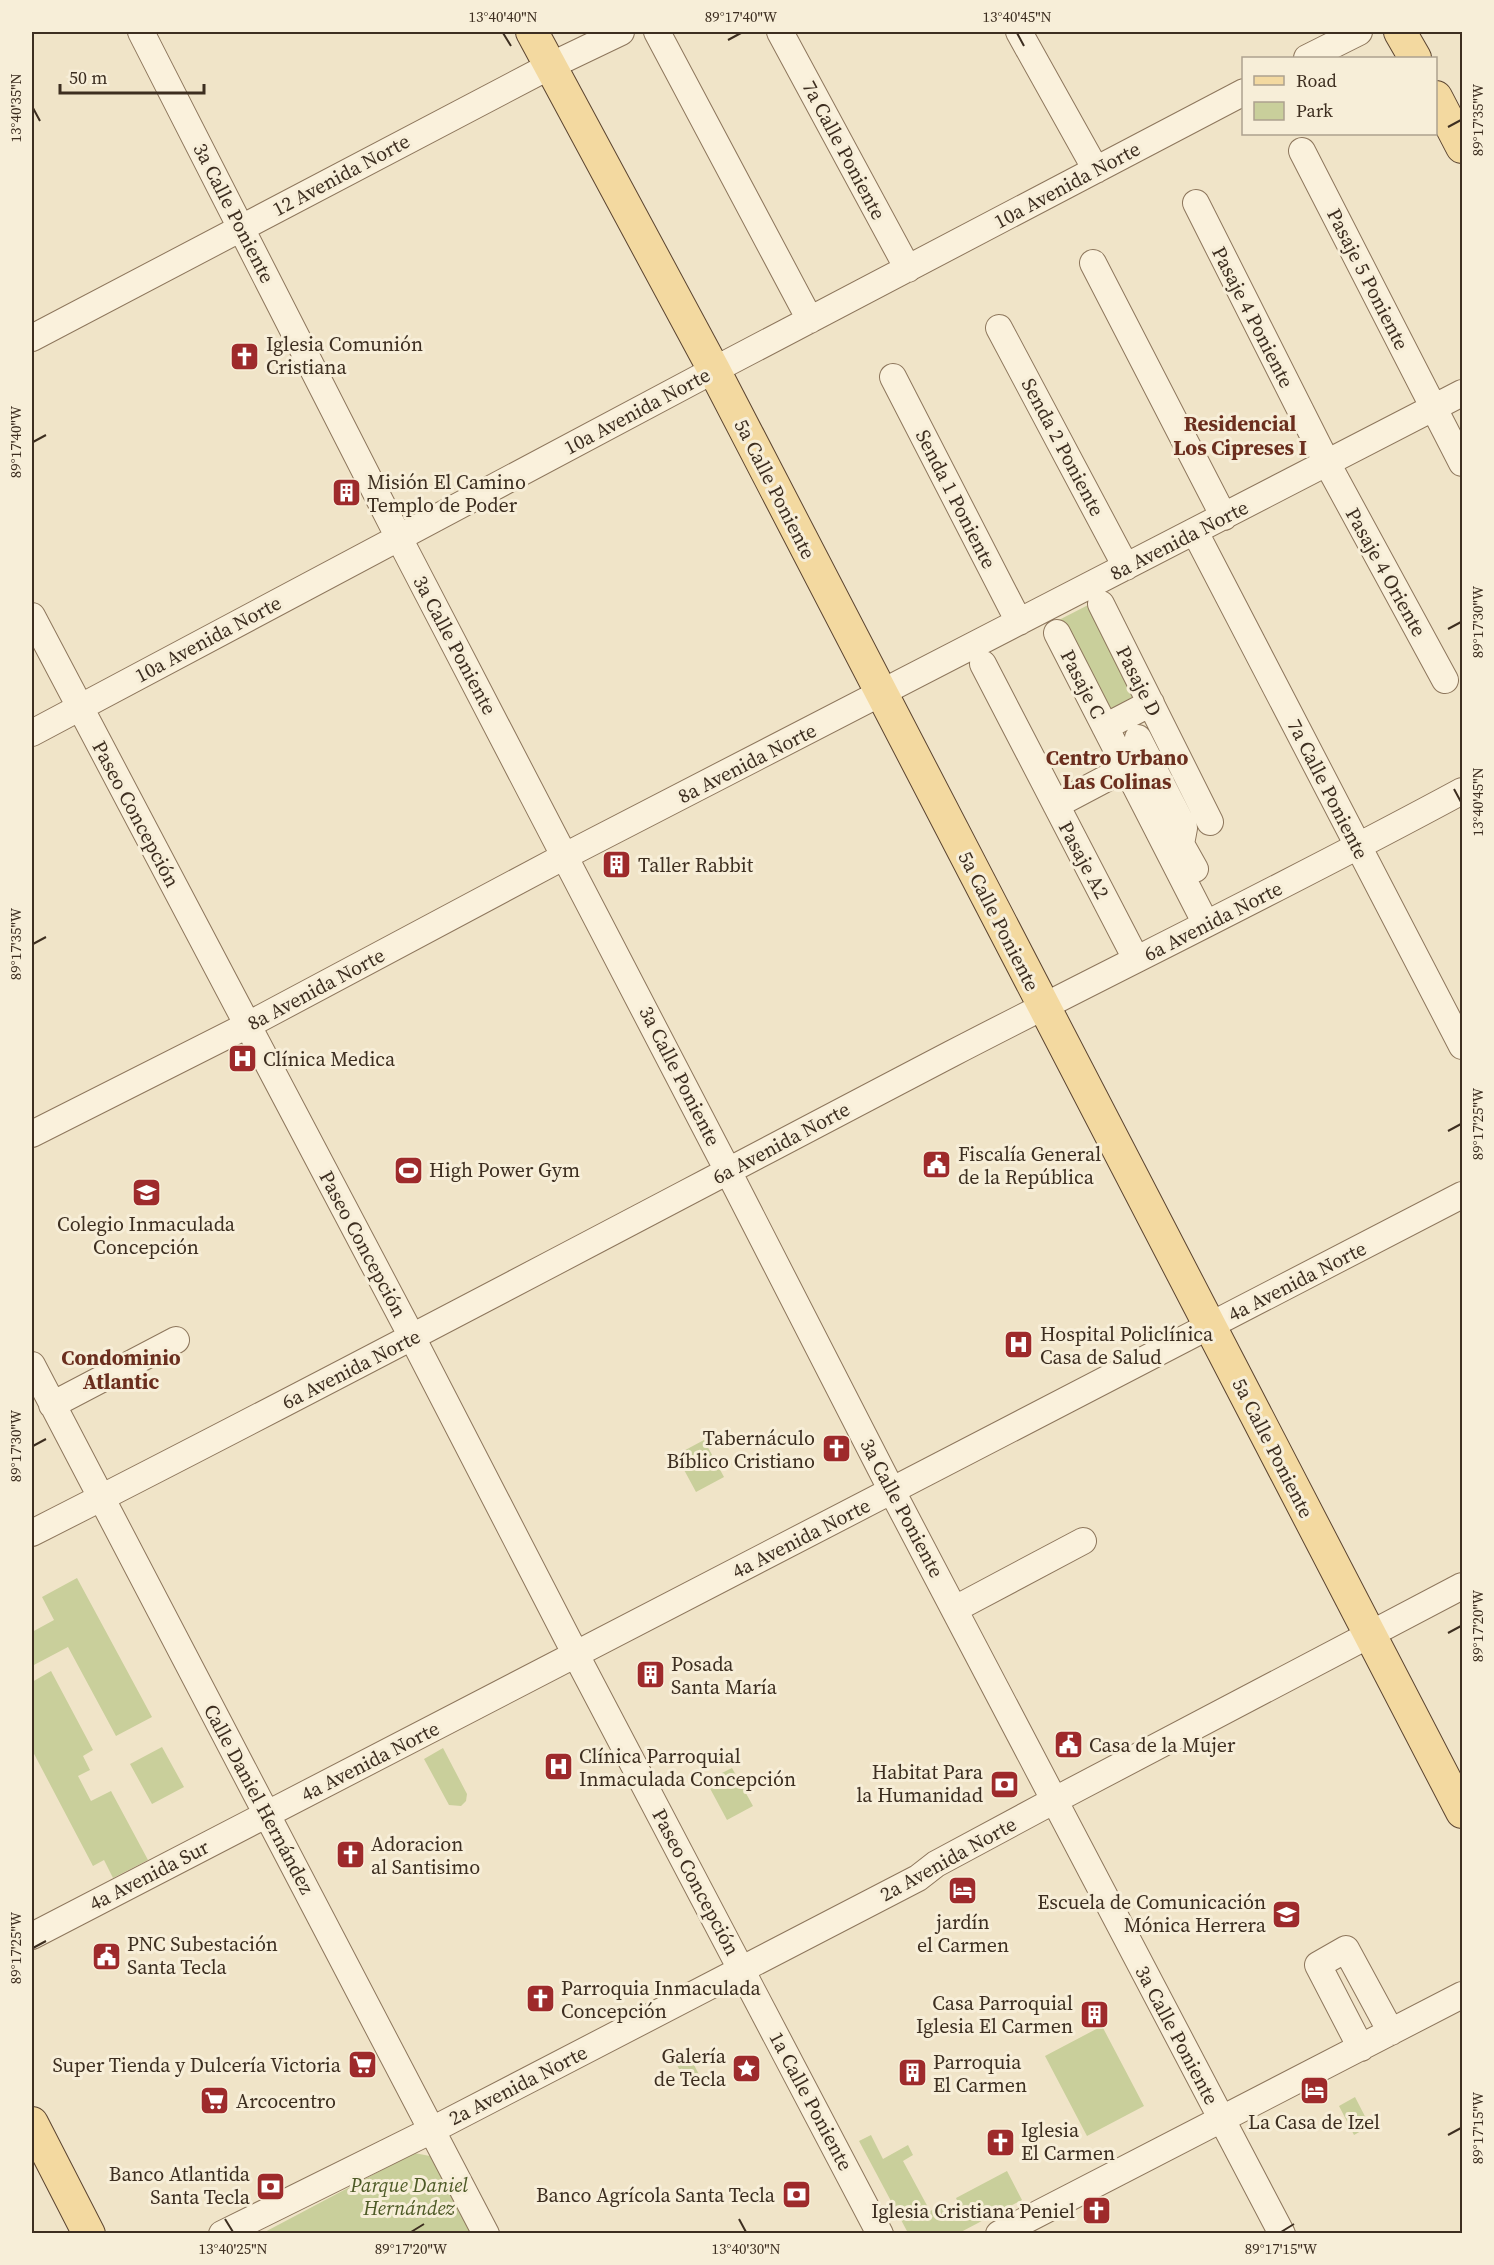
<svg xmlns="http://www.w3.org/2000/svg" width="1494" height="2265" viewBox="0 0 1494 2265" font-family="'Source Serif 4',serif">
<rect width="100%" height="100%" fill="#f0e4c8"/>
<path fill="#c9cf9b" d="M 1094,602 L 1144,699 L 1105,719 L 1055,622 Z
M 704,1440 L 724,1477 L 696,1492 L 676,1455 Z
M 77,1578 L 152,1717 L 116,1736 L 68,1647 L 32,1666 L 32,1632 L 54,1620 L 42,1597 Z
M 51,1671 L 93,1750 L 83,1756 L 90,1770 L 78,1776 L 91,1801 L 111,1791 L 148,1860 L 113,1878 L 104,1860 L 93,1866 L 32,1750 L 32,1682 Z
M 162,1747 L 184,1787 L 152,1804 L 130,1764 Z
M 443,1748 L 467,1794 L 466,1801 L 461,1806 L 449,1805 L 424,1759 Z
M 732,1768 L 753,1806 L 727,1820 L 706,1781 Z
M 1102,2026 L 1144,2106 L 1087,2136 L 1045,2056 Z
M 686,2050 L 702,2080 L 688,2087 L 673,2057 Z
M 1355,2097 L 1370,2126 L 1354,2135 L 1339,2106 Z
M 871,2135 L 883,2159 L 908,2145 L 913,2155 L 903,2161 L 930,2211 L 941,2206 L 946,2215 L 960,2207 L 956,2198 L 1007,2171 L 1022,2200 L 959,2233 L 908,2233 L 859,2141 Z
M 414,2153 L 430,2156 L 472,2233 L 261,2234 Z"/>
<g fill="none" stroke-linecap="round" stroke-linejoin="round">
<defs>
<path id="minor" d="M 141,32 L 399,538 L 728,1171 L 892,1491 L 1282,2234
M 657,32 L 810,320
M 780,32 L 908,269
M 1019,32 L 1096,170
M 1307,58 L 1359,32
M 1302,151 L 1462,463
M 1196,203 L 1327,463 L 1445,680
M 1093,263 L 1224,517
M 999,328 L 1126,567
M 32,338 L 550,66 L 621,32
M 893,377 L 1019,622
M 1195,532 L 1462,1046
M 1101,604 L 1210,822
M 32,616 L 412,1337 L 576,1655 L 880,2234
M 1057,633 L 1206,924
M 983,664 L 1136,959
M 1105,727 L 1151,703
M 32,733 L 714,370 L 1244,92
M 1138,738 L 1184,828 L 1181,844 L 1195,869
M 1056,805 L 1126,768
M 32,1134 L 248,1025 L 565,856 L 1462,393
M 32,1365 L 486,2234
M 52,1405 L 176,1340
M 32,1533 C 340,1377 645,1214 951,1054 C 1121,966 1294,882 1462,791
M 955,1609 L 1083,1541
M 32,1936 L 1462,1195
M 1361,2048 L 1318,1965 L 1346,1949 L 1391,2032
M 222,2234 L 432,2130 L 918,1878 L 936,1864 L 1055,1800 L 1462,1586
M 999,2234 L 1462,1995"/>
<path id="major" d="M 532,32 L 714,370 L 1462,1812
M 1400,32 L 1415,58
M 1436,97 L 1462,147
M 32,2123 L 89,2234"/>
</defs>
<use href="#minor" stroke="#8d765c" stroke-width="28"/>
<use href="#major" stroke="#5b4430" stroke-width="34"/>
<use href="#minor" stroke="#faf1dc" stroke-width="26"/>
<use href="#major" stroke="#f3d9a0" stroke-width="32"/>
</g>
<path fill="none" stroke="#3d2e20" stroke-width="2" d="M 503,33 L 511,46M 1017,33 L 1024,46M 728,40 L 741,33M 33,108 L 40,121M 1448,127 L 1461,120M 33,442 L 46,435M 1448,629 L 1461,622M 1454,789 L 1461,802M 33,944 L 46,937M 1448,1131 L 1461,1124M 33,1446 L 46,1439M 1448,1633 L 1461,1626M 33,1948 L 46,1941M 1448,2135 L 1461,2128M 225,2219 L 233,2232M 739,2219 L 746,2232M 411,2232 L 424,2224M 1281,2232 L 1294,2224"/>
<defs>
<symbol id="church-square" viewBox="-11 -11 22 22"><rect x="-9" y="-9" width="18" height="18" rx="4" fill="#9e2a2b" stroke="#f7eed8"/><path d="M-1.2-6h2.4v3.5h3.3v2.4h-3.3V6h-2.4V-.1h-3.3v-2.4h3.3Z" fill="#fff"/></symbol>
<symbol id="building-square" viewBox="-11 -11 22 22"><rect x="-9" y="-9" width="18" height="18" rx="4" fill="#9e2a2b" stroke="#f7eed8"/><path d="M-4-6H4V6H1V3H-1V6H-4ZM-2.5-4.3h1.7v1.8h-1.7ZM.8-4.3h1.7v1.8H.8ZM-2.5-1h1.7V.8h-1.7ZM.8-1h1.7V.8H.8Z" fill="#fff"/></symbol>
<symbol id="hospital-square" viewBox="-11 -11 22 22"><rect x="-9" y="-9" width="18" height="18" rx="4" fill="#9e2a2b" stroke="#f7eed8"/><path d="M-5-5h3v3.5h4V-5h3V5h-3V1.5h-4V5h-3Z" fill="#fff"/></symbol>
<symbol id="civic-square" viewBox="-11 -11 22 22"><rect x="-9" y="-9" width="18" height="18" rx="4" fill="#9e2a2b" stroke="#f7eed8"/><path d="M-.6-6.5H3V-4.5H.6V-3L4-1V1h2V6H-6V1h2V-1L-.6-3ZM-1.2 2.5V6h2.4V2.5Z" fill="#fff"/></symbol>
<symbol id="stadium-square" viewBox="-11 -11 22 22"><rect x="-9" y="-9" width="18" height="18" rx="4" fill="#9e2a2b" stroke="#f7eed8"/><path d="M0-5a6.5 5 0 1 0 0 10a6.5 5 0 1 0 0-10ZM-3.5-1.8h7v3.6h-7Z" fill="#fff"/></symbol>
<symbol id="school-square" viewBox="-11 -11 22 22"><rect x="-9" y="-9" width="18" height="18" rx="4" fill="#9e2a2b" stroke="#f7eed8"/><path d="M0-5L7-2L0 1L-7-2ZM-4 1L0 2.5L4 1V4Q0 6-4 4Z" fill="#fff"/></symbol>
<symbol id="bank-square" viewBox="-11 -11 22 22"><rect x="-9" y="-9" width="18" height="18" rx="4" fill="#9e2a2b" stroke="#f7eed8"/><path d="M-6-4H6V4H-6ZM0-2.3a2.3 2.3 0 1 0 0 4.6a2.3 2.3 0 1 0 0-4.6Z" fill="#fff"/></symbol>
<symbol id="hotel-square" viewBox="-11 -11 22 22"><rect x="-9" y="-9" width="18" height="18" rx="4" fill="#9e2a2b" stroke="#f7eed8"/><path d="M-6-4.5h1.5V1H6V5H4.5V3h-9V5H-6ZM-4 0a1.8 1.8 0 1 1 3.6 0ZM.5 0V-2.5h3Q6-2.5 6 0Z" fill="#fff"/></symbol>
<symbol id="university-square" viewBox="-11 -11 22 22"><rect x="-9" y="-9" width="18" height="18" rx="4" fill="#9e2a2b" stroke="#f7eed8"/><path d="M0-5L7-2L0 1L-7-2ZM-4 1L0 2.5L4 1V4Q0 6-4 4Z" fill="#fff"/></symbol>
<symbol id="supermarket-square" viewBox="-11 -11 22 22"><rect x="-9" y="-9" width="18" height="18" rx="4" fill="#9e2a2b" stroke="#f7eed8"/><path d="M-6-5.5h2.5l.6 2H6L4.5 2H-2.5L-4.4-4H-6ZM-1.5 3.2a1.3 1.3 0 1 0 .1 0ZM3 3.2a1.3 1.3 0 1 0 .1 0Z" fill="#fff"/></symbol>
<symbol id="sight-square" viewBox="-11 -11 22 22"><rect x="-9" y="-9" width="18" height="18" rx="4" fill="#9e2a2b" stroke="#f7eed8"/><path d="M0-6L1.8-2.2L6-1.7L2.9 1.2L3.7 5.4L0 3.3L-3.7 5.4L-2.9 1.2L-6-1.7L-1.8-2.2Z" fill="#fff"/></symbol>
</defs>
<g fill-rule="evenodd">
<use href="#church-square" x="228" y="340" width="33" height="33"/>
<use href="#building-square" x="330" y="476" width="33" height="33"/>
<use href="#building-square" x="600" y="848" width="33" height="33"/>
<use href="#hospital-square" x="226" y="1042" width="33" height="33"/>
<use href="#civic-square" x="920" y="1148" width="33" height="33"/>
<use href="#stadium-square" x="392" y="1154" width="33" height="33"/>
<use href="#school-square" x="130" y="1176" width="33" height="33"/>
<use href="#hospital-square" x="1002" y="1328" width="33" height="33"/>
<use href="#church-square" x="820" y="1432" width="33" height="33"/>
<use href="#building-square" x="634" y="1658" width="33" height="33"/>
<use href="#civic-square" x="1052" y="1728" width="33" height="33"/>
<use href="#hospital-square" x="542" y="1750" width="33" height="33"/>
<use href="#bank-square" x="988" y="1768" width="33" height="33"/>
<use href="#church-square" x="334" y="1838" width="33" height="33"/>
<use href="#hotel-square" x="946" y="1874" width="33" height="33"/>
<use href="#university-square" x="1270" y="1898" width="33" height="33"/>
<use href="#civic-square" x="90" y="1940" width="33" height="33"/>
<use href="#church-square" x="524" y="1982" width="33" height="33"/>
<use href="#building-square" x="1078" y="1998" width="33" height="33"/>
<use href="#supermarket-square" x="346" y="2048" width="33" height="33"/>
<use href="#sight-square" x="730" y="2052" width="33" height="33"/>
<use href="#building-square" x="896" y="2056" width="33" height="33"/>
<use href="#hotel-square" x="1298" y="2074" width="33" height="33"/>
<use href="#supermarket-square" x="198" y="2084" width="33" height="33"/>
<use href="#church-square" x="984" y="2126" width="33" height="33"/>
<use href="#bank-square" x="254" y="2170" width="33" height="33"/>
<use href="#bank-square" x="780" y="2178" width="33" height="33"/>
<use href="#church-square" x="1080" y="2194" width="33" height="33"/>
</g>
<g text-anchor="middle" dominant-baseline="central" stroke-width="6" stroke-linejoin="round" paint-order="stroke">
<g font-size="20" fill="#3d2e20" stroke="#f7eed8">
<text transform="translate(844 150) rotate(62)">7a Calle Poniente</text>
<text transform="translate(341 175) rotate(-28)">12 Avenida Norte</text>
<text transform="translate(1067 185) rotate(-28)">10a Avenida Norte</text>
<text transform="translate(234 213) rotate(63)">3a Calle Poniente</text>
<text transform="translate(1368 279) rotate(63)">Pasaje 5 Poniente</text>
<text transform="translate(1253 317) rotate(63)">Pasaje 4 Poniente</text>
<text transform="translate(637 411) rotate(-28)">10a Avenida Norte</text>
<text transform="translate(1063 447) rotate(62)">Senda 2 Poniente</text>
<text transform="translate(775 489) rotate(63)">5a Calle Poniente</text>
<text transform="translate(956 499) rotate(63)">Senda 1 Poniente</text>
<text transform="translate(1179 540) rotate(-27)">8a Avenida Norte</text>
<text transform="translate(1386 572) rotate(61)">Pasaje 4 Oriente</text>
<text transform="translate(208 639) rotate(-28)">10a Avenida Norte</text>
<text transform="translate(455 645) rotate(62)">3a Calle Poniente</text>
<text transform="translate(1139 681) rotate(63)">Pasaje D</text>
<text transform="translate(1083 684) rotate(63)">Pasaje C</text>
<text transform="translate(747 763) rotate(-27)">8a Avenida Norte</text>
<text transform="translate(1328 789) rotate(63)">7a Calle Poniente</text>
<text transform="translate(136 814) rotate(62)">Paseo Concepción</text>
<text transform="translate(1084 860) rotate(62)">Pasaje A2</text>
<text transform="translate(999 921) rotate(63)">5a Calle Poniente</text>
<text transform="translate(1213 921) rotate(-27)">6a Avenida Norte</text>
<text transform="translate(316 989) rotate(-28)">8a Avenida Norte</text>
<text transform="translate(680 1076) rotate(63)">3a Calle Poniente</text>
<text transform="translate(781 1143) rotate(-28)">6a Avenida Norte</text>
<text transform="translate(363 1244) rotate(62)">Paseo Concepción</text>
<text transform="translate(1297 1281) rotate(-27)">4a Avenida Norte</text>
<text transform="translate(351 1369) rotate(-27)">6a Avenida Norte</text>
<text transform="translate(1273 1448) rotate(63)">5a Calle Poniente</text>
<text transform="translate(902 1508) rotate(62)">3a Calle Poniente</text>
<text transform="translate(801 1538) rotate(-27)">4a Avenida Norte</text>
<text transform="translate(370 1761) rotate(-27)">4a Avenida Norte</text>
<text transform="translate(259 1799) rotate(62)">Calle Daniel Hernández</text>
<text transform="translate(948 1859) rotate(-29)">2a Avenida Norte</text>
<text transform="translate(149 1875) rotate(-27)">4a Avenida Sur</text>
<text transform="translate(696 1882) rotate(62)">Paseo Concepción</text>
<text transform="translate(1177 2035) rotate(62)">3a Calle Poniente</text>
<text transform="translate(518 2085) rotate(-27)">2a Avenida Norte</text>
<text transform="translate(811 2101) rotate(62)">1a Calle Poniente</text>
</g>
<g font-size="20" fill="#3d2e20" stroke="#f7eed8" text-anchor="start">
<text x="266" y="344">Iglesia Comunión<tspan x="266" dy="23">Cristiana</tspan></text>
<text x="367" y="482">Misión El Camino<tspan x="367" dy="23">Templo de Poder</tspan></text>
<text x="638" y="865">Taller Rabbit</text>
<text x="263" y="1059">Clínica Medica</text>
<text x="958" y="1154">Fiscalía General<tspan x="958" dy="23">de la República</tspan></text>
<text x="429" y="1170">High Power Gym</text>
<text x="146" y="1224" text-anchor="middle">Colegio Inmaculada<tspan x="146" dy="23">Concepción</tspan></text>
<text x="1040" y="1334">Hospital Policlínica<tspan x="1040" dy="23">Casa de Salud</tspan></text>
<text x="815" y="1438" text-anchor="end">Tabernáculo<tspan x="815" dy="23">Bíblico Cristiano</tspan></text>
<text x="671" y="1664">Posada<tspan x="671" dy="23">Santa María</tspan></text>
<text x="1089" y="1745">Casa de la Mujer</text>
<text x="579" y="1756">Clínica Parroquial<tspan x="579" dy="23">Inmaculada Concepción</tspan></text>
<text x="983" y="1772" text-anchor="end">Habitat Para<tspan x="983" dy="23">la Humanidad</tspan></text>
<text x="371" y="1844">Adoracion<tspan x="371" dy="23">al Santisimo</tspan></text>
<text x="1266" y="1902" text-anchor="end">Escuela de Comunicación<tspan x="1266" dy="23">Mónica Herrera</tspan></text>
<text x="963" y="1922" text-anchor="middle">jardín<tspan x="963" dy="23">el Carmen</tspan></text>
<text x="127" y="1944">PNC Subestación<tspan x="127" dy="23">Santa Tecla</tspan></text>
<text x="561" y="1988">Parroquia Inmaculada<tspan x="561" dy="23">Concepción</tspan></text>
<text x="1073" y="2003" text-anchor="end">Casa Parroquial<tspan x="1073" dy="23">Iglesia El Carmen</tspan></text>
<text x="726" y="2056" text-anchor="end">Galería<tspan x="726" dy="23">de Tecla</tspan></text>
<text x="933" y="2062">Parroquia<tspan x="933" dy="23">El Carmen</tspan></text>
<text x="341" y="2065" text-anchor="end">Super Tienda y Dulcería Victoria</text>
<text x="236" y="2101">Arcocentro</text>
<text x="1314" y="2122" text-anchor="middle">La Casa de Izel</text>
<text x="1021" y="2130">Iglesia<tspan x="1021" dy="23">El Carmen</tspan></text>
<text x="250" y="2174" text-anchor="end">Banco Atlantida<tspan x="250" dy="23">Santa Tecla</tspan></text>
<text x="775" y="2195" text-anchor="end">Banco Agrícola Santa Tecla</text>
<text x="1075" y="2211" text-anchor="end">Iglesia Cristiana Peniel</text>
</g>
<g font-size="20" font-style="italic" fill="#4d5a26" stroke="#f7eed8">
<text x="409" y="2185">Parque Daniel<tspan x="409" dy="23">Hernández</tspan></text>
</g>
<g font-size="21" font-weight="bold" fill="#6b2e1e" stroke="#f7eed8">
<text x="1240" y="423">Residencial<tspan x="1240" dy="24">Los Cipreses I</tspan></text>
<text x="1117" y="757">Centro Urbano<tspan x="1117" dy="24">Las Colinas</tspan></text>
<text x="121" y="1357">Condominio<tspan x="121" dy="24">Atlantic</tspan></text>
</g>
</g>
<rect width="1494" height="2265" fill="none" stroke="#f7eed8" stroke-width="66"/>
<rect x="1242" y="57" width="195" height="78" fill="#f7eed8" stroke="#ada18e" stroke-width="1.5"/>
<rect x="1254" y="76" width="30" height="9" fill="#f3d9a0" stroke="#ada18e" stroke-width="1.5"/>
<text x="1296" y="87" font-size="18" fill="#3d2e20">Road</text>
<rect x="1254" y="102" width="30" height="18" fill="#c9cf9b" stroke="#ada18e" stroke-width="1.5"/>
<text x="1296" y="117" font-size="18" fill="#3d2e20">Park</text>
<path d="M60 84v9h144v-9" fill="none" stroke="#3d2e20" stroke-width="3"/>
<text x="69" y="84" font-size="18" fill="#3d2e20" stroke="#f7eed8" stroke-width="4.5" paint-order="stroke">50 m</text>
<rect x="33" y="33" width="1428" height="2199" fill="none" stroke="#3d2e20" stroke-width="2"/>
<g font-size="15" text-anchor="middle" fill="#3d2e20">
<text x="503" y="22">13°40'40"N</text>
<text x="741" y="22">89°17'40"W</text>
<text x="1017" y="22">13°40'45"N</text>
<text transform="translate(16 108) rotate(-90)" y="5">13°40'35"N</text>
<text transform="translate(1478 120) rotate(-90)" y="5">89°17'35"W</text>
<text transform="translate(16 442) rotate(-90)" y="5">89°17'40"W</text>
<text transform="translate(1478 622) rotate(-90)" y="5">89°17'30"W</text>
<text transform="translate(1478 802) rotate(-90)" y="5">13°40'45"N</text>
<text transform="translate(16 944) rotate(-90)" y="5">89°17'35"W</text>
<text transform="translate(1478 1124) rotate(-90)" y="5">89°17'25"W</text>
<text transform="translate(16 1446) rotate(-90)" y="5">89°17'30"W</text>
<text transform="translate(1478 1626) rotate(-90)" y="5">89°17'20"W</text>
<text transform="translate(16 1948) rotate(-90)" y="5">89°17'25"W</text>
<text transform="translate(1478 2128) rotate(-90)" y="5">89°17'15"W</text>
<text x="233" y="2254">13°40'25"N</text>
<text x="411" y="2254">89°17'20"W</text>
<text x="746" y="2254">13°40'30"N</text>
<text x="1281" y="2254">89°17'15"W</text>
</g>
</svg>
